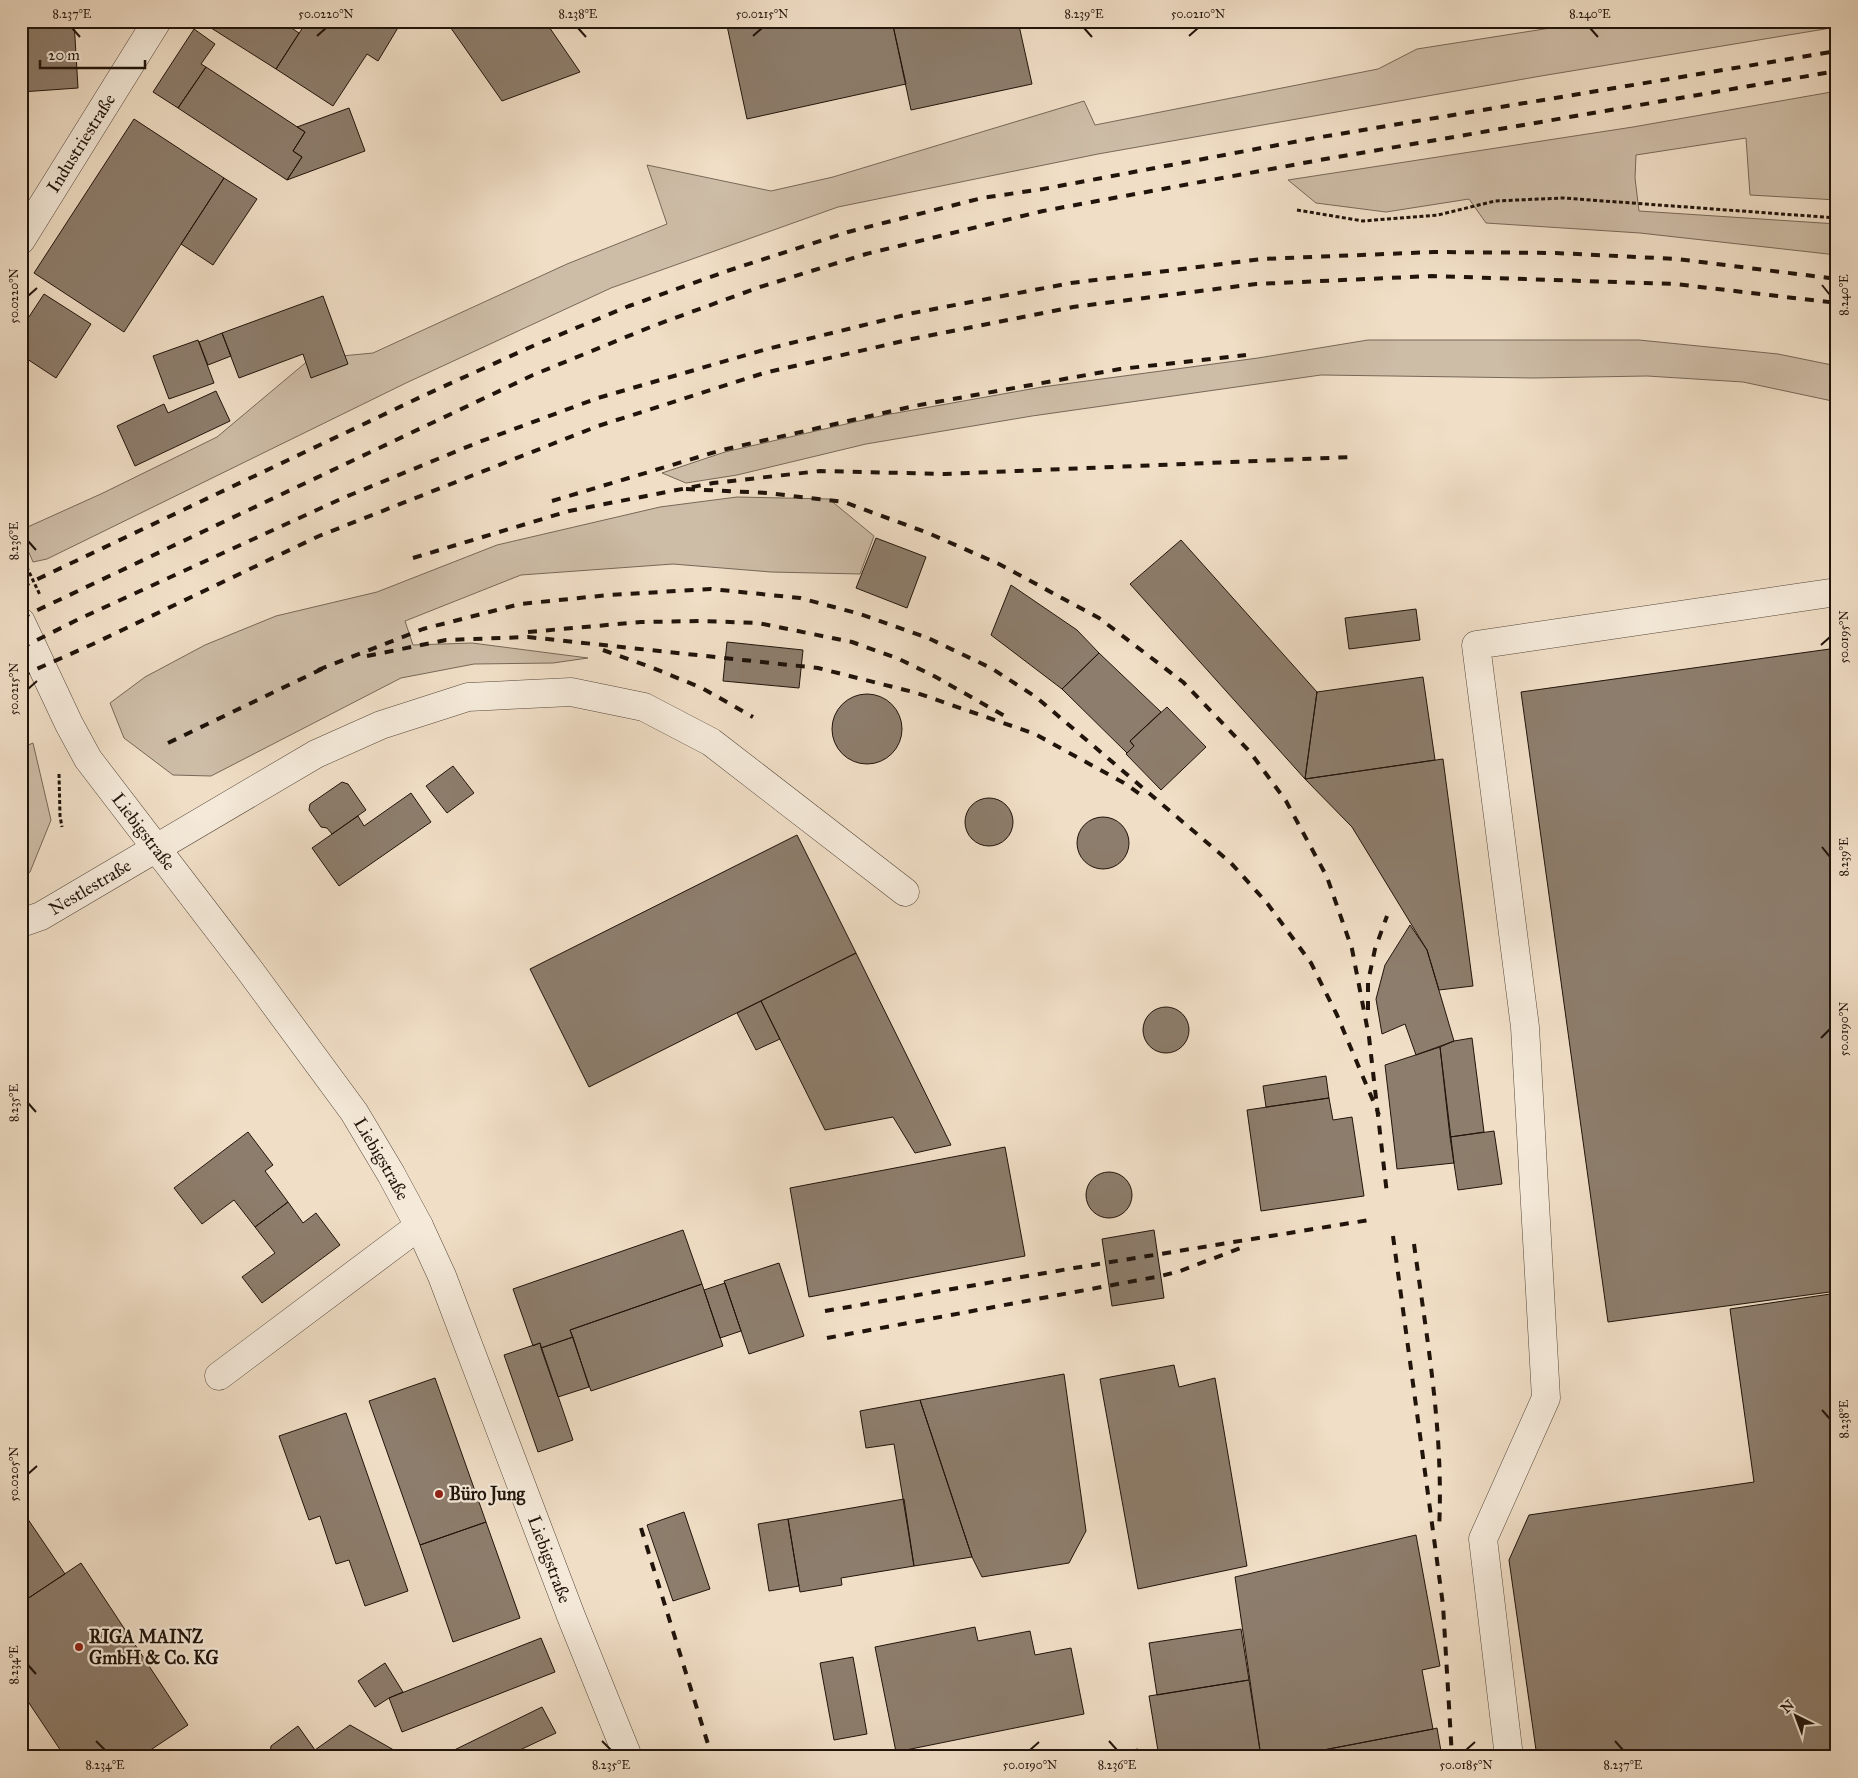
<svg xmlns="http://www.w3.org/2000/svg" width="1858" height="1778" viewBox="0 0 1858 1778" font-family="'IM FELL Great Primer',serif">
<rect width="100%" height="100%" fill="#f0dec6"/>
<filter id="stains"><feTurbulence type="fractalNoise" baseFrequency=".004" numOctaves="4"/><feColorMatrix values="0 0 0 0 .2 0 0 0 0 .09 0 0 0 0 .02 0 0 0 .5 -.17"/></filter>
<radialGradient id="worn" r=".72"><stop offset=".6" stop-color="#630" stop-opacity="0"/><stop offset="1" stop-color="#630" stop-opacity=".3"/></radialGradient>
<path fill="#cdbca6" stroke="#776858" d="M 1595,21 L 1837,21 L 1837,27 L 1541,76 L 1098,154 L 838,207 L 611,288 L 406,383 L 47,559 L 33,562 L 21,534 L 21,530 L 103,493 L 217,437 L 310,359 L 373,353 L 567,264 L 667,224 L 647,165 L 771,191 L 833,177 L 1084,101 L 1095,125 L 1378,69 L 1417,49 Z
M 1837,91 L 1837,200 L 1750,195 L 1746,138 L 1636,155 L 1635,178 L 1639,211 L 1837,224 L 1837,255 L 1640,233 L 1486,223 L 1469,199 L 1386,212 L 1316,203 L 1288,180 L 1633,127 Z
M 1368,340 L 1639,340 L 1778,354 L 1837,366 L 1837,402 L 1743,382 L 1647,376 L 1534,378 L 1321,375 L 1032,416 L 866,444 L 737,475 L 686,483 L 662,473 L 725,452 L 885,415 L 1042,387 L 1258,358 Z
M 737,497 L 829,499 L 874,536 L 860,574 L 771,572 L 673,564 L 521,575 L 405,621 L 413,645 L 472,643 L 588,658 L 553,663 L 474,664 L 401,678 L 211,776 L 173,775 L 124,738 L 110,703 L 145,677 L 205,645 L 276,616 L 377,592 L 497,545 L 660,507 Z
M 33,743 L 51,820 L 30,872 L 21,878 L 21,748 Z"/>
<path fill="#8d7d6c" stroke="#21140b" d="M 21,21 L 74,21 L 78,88 L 21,92 Z
M 200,21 L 281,21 L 299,33 L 276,69 Z
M 307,21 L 402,21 L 378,61 L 367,54 L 333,106 L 276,69 Z
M 446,21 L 545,21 L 580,72 L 502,101 Z
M 726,21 L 892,21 L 906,84 L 747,119 Z
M 892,21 L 1018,21 L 1032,84 L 911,110 Z
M 194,29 L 215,44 L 201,64 L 206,67 L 178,108 L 153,92 Z
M 206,67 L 305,132 L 293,151 L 302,157 L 287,180 L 178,108 Z
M 349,108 L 365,151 L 287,180 L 302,157 L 293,151 L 305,132 L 297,127 Z
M 134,119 L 224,178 L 124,332 L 34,273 Z
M 224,178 L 257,199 L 213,265 L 181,244 Z
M 44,294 L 91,324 L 56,378 L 21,355 L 21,329 Z
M 323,296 L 348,364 L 311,378 L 303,354 L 239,378 L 222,333 Z
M 222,333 L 231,356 L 208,365 L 199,342 Z
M 198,340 L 214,383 L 169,399 L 153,356 Z
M 216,391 L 230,421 L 135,466 L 117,426 L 164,404 L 168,413 Z
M 876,538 L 926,557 L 907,608 L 856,588 Z
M 1181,540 L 1317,692 L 1305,779 L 1130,584 Z
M 1011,585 L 1077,630 L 1099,653 L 1062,689 L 991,635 Z
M 1416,609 L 1420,640 L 1349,649 L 1345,618 Z
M 727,642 L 803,650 L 799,688 L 723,681 Z
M 1837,648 L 1837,1291 L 1608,1322 L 1521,692 Z
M 1099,653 L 1161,712 L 1130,741 L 1134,746 L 1127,753 L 1062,689 Z
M 1423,677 L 1435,760 L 1305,779 L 1317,692 Z
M832 729a35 35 0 1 1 70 0a35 35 0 1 1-70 0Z
M 1167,707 L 1206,747 L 1161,790 L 1126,754 L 1134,746 L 1130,741 Z
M 1443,759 L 1473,986 L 1439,990 L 1427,950 L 1352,827 L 1305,779 Z
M 453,766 L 474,793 L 447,813 L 426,786 Z
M 342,782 L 348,784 L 366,810 L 332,834 L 327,828 L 321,827 L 309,810 L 310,804 Z
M 411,793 L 431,822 L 339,886 L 312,848 L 358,816 L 364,826 Z
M965 822a24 24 0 1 1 48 0a24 24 0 1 1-48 0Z
M1077 843a26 26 0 1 1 52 0a26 26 0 1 1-52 0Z
M 797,835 L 856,953 L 589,1087 L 530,969 Z
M 1410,925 L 1427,950 L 1454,1041 L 1416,1055 L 1405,1024 L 1382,1034 L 1376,999 L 1385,965 Z
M 856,953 L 951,1145 L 915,1153 L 893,1117 L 825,1130 L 761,1001 Z
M 761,1001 L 780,1039 L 756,1050 L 737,1013 Z
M1143 1030a23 23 0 1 1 46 0a23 23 0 1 1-46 0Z
M 1472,1038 L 1484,1132 L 1450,1137 L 1440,1047 L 1454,1041 Z
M 1440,1047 L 1454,1163 L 1397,1169 L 1385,1065 Z
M 1326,1076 L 1329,1098 L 1266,1107 L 1263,1086 Z
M 1329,1098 L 1333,1120 L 1352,1117 L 1364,1196 L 1261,1211 L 1247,1110 Z
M 1494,1131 L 1502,1184 L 1458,1190 L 1450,1137 Z
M 248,1132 L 273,1165 L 265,1171 L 288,1202 L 255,1227 L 234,1200 L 202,1224 L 174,1188 Z
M 1005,1147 L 1025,1256 L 809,1297 L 790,1188 Z
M1086 1195a23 23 0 1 1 46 0a23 23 0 1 1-46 0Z
M 288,1202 L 303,1223 L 316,1213 L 340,1245 L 262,1303 L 242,1277 L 275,1253 L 255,1227 Z
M 683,1230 L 702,1284 L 570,1330 L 573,1337 L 541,1348 L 540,1343 L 533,1346 L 513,1289 Z
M 1154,1230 L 1164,1298 L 1112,1306 L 1102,1239 Z
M 779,1263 L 804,1336 L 749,1354 L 724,1281 Z
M 725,1283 L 741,1331 L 720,1338 L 704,1290 Z
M 702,1284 L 723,1346 L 591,1391 L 570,1330 Z
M 1837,1293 L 1837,1757 L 1537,1757 L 1509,1560 L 1529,1515 L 1754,1482 L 1730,1309 Z
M 573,1337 L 589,1387 L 558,1397 L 541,1348 Z
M 540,1343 L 573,1440 L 538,1452 L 504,1355 Z
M 1174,1365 L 1179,1387 L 1215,1378 L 1247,1566 L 1138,1589 L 1100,1379 Z
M 1064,1374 L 1086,1531 L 1069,1563 L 982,1577 L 972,1557 L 920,1400 Z
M 435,1378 L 486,1522 L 420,1545 L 369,1401 Z
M 920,1400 L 972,1557 L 914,1566 L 894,1444 L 866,1448 L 860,1411 Z
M 346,1413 L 408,1591 L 365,1606 L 349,1560 L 336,1564 L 320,1516 L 309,1520 L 279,1436 Z
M 904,1499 L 914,1566 L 841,1578 L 842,1585 L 800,1592 L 788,1519 Z
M 21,1509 L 65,1574 L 21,1603 Z
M 684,1512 L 710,1589 L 673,1601 L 647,1525 Z
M 788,1519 L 799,1586 L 769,1591 L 758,1524 Z
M 486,1522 L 520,1618 L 453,1642 L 420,1545 Z
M 1416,1535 L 1440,1666 L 1422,1670 L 1433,1729 L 1287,1757 L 1261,1757 L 1235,1577 Z
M 81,1563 L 188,1725 L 140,1757 L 65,1757 L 21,1691 L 21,1603 Z
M 975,1627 L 978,1641 L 1030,1631 L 1035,1655 L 1071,1648 L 1084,1714 L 896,1752 L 875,1647 Z
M 1241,1629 L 1249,1680 L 1157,1695 L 1149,1643 Z
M 541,1638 L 555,1672 L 402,1732 L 389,1698 Z
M 853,1657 L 867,1734 L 834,1740 L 820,1663 Z
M 385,1663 L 403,1692 L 389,1698 L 375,1707 L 358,1681 Z
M 1249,1680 L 1261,1757 L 1159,1757 L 1149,1696 Z
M 542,1707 L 556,1733 L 505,1757 L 440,1757 Z
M 350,1725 L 406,1757 L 311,1757 L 308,1755 Z
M 298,1726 L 315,1750 L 306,1757 L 270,1757 L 271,1746 Z
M 1437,1728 L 1442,1757 L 1287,1757 L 1433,1729 Z
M 1138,1749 L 1139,1757 L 1093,1757 Z"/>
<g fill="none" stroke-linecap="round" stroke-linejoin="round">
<defs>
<g id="minor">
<path id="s1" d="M 21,240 L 157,21"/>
<path id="s2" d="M 21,622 L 69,724 L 88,759 L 248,968 L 354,1112 L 391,1174 L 419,1226 L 442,1276 L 571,1616 L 628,1757"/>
<path id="s3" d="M 21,923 L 41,916 L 316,754 L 381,725 L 468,697 L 571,692 L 644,707 L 711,742 L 905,892"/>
<path d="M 219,1376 L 419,1226"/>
<path d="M 1509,1757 L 1483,1539 L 1546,1398 L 1525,1027 L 1476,645 L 1837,592"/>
</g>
</defs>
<use href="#minor" stroke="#55463a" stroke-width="29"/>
<path stroke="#21140b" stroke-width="3" stroke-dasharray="4 2.5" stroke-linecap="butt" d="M 1297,210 L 1363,221 L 1438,215 L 1495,201 L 1563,198 L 1837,218
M 21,281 L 28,271
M 21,555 L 40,595
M 59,774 L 60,816 L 62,827"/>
<use href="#minor" stroke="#f5eada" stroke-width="28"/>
<path stroke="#21140b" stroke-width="4" stroke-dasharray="9 9" stroke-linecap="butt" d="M 686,489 L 767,493 L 844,502 L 928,533 L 999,564 L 1099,618 L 1183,682 L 1250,752 L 1286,801 L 1327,877 L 1352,949 L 1369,1037 L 1387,1194
M 552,501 L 722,450 L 914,406 L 1120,369 L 1246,355
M 413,558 L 569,511 L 713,483 L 820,471 L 945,474 L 1352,457
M 21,587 L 427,394 L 535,345 L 629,306 L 727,271 L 848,232 L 982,198 L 1043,189 L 1315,138 L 1837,51
M 21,618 L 533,375 L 653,326 L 760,287 L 866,254 L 1043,211 L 1320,160 L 1837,71
M 528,632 L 641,622 L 704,621 L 758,623 L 852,642 L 899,659 L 934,676 L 1010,719
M 21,648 L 79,619 L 343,498 L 479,442 L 598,398 L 767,349 L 913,313 L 1071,283 L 1262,259 L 1434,252 L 1556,253 L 1677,259 L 1837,279
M 603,650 L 653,668 L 702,688 L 753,717
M 367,656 L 446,640 L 528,637 L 818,668 L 917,693 L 1035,734 L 1124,783 L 1144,797
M 318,670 L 423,629 L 520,604 L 609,595 L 711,589 L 800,598 L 860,614 L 928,638 L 991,668 L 1036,697 L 1231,863 L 1267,903 L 1311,963 L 1337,1015 L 1379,1115
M 21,676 L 93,644 L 319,536 L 598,426 L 764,373 L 912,339 L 1073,307 L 1256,284 L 1432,276 L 1675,284 L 1837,303
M 168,743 L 324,668
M 1368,1010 L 1368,982 L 1375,949 L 1387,916
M 1393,1236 L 1443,1605 L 1452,1757
M 1414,1244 C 1427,1340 1444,1433 1439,1530
M 825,1311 L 1074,1268 L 1369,1220
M 827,1338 L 1161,1276 L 1180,1271 L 1246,1246
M 641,1528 L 712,1757"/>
</g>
<path fill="none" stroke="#21140b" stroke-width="2" d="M 72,28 L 80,37M 578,28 L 586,37M 1084,28 L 1092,37M 1590,28 L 1598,37M 317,36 L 326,28M 753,36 L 762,28M 1189,36 L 1198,28M 1822,285 L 1830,295M 28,296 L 37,288M 28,541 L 36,550M 1821,645 L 1830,637M 28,689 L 37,681M 1822,847 L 1830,857M 1821,1038 L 1830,1029M 28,1103 L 36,1112M 1822,1410 L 1830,1419M 28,1474 L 37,1466M 28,1665 L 36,1674M 96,1741 L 105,1750M 602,1741 L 611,1750M 1109,1741 L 1117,1750M 1615,1741 L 1623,1750M 1030,1750 L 1039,1742M 1466,1750 L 1475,1742"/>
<g fill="#8f2418" stroke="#f5eada" stroke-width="2">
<circle cx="439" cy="1494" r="5"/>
<circle cx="79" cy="1647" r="5"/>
</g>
<g text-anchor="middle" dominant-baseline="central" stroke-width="4.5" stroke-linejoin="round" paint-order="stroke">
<g font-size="18" fill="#21140b" stroke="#f5eada">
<text stroke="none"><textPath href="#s1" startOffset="114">Industriestraße</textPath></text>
<text stroke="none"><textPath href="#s2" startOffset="244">Liebigstraße</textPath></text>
<text stroke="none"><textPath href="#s3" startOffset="78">Nestlestraße</textPath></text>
<text stroke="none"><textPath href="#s2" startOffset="649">Liebigstraße</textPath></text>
<text stroke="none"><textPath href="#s2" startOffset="1084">Liebigstraße</textPath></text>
</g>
<g font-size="18" font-weight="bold" fill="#21140b" stroke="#f5eada" text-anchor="start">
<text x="449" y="1494">Büro Jung</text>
<text x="89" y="1637">RIGA MAINZ<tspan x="89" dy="21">GmbH &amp; Co. KG</tspan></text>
</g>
</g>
<rect width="1858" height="1778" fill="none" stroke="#f0dec6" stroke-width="55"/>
<g transform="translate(1796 1716) rotate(318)" stroke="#f5eada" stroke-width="4" paint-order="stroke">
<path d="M0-4L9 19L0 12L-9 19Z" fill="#21140b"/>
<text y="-8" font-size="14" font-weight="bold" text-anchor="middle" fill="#21140b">N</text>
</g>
<path d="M40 60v8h105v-8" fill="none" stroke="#21140b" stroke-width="2.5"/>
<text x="48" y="60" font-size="15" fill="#21140b" stroke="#f5eada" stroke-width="4" paint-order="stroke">20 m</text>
<rect x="28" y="28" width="1802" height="1722" fill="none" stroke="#21140b" stroke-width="2"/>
<g font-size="12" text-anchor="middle" fill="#21140b">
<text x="72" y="18">8.237°E</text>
<text x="326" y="18">50.0220°N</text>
<text x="578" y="18">8.238°E</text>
<text x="762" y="18">50.0215°N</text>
<text x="1084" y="18">8.239°E</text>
<text x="1198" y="18">50.0210°N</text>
<text x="1590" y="18">8.240°E</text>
<text transform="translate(1844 295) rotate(-90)" y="4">8.240°E</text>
<text transform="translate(14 296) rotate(-90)" y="4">50.0220°N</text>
<text transform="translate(14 541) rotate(-90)" y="4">8.236°E</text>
<text transform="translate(1844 637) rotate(-90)" y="4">50.0195°N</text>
<text transform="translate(14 689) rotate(-90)" y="4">50.0215°N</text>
<text transform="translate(1844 857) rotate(-90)" y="4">8.239°E</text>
<text transform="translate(1844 1029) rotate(-90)" y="4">50.0190°N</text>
<text transform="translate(14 1103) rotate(-90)" y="4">8.235°E</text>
<text transform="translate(1844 1419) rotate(-90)" y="4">8.238°E</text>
<text transform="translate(14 1474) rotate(-90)" y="4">50.0205°N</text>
<text transform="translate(14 1665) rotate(-90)" y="4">8.234°E</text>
<text x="105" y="1769">8.234°E</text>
<text x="611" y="1769">8.235°E</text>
<text x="1030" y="1769">50.0190°N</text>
<text x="1117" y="1769">8.236°E</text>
<text x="1466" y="1769">50.0185°N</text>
<text x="1623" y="1769">8.237°E</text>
</g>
<rect width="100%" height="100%" filter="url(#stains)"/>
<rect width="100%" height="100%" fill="url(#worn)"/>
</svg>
